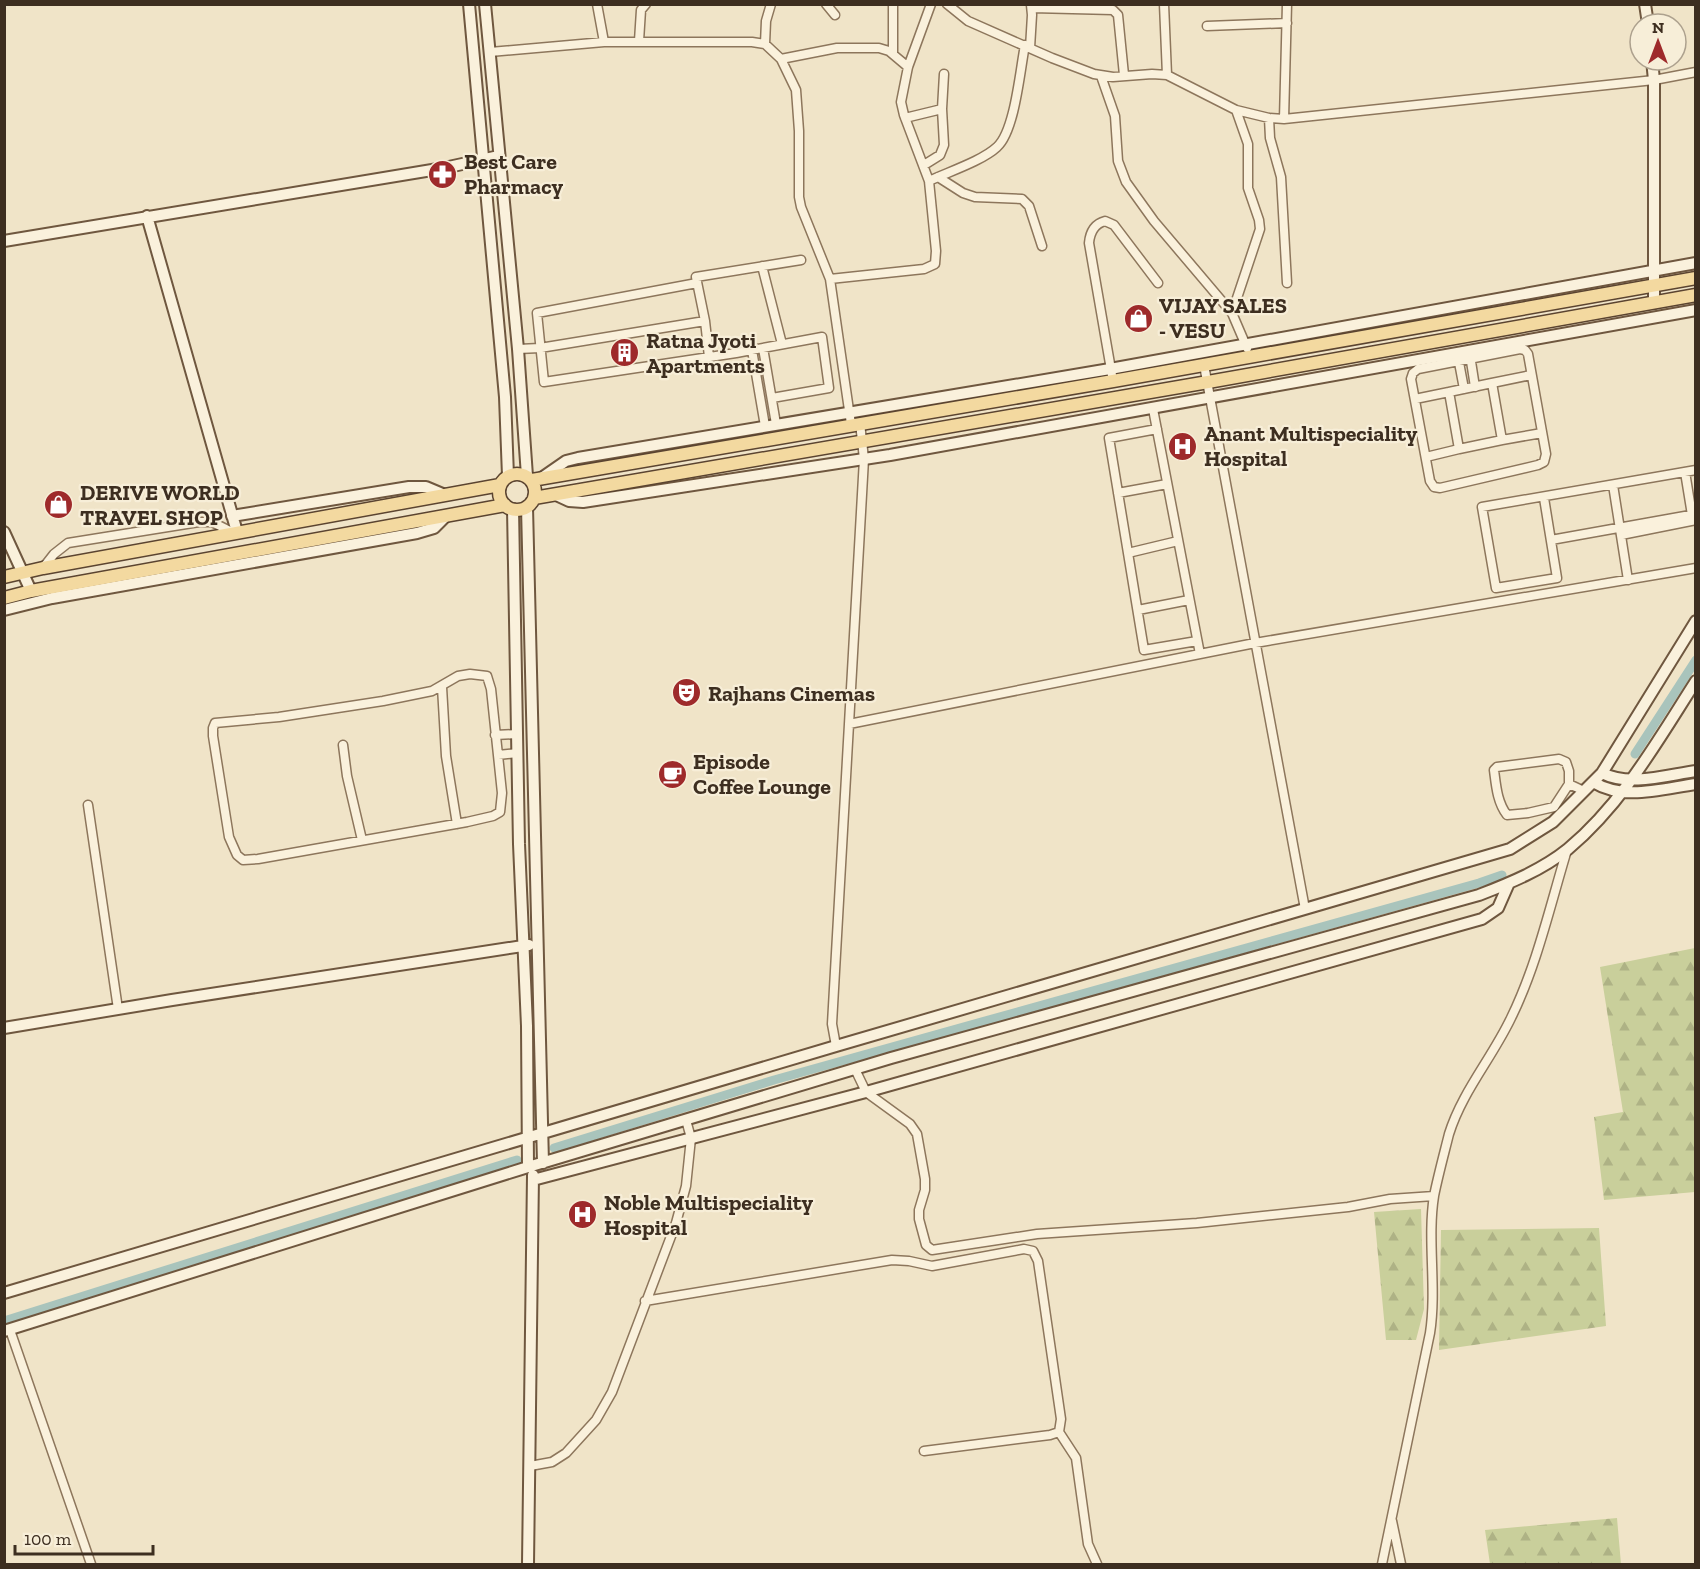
<svg xmlns="http://www.w3.org/2000/svg" width="1700" height="1569" viewBox="0 0 1700 1569" font-family="'Zilla Slab',serif">
<defs>
<pattern id="forest-firs" width="22" height="20" patternUnits="userSpaceOnUse" patternTransform="scale(1.5)"><rect width="22" height="20" fill="#c9cf9b"/><path d="M5 1l3.5 6h-7zM16 11l3.5 6h-7z" fill="#aeb285"/></pattern>
</defs>
<rect width="100%" height="100%" fill="#f0e4c8"/>
<path fill="url(#forest-firs)" d="M 1695,948 L 1695,1192 L 1604,1200 L 1594,1117 L 1623,1112 L 1600,967 Z
M 1421,1209 L 1424,1309 L 1416,1340 L 1386,1340 L 1374,1212 Z
M 1599,1228 L 1606,1326 L 1439,1350 L 1441,1230 Z
M 1617,1518 L 1621,1564 L 1490,1564 L 1485,1530 Z"/>
<g fill="none" stroke-linecap="round" stroke-linejoin="round">
<path stroke="#a9c4bc" stroke-width="9" d="M 1635,754 L 1696,660
M 554,1148 L 774,1080 L 1479,883 L 1502,875
M 4,1321 L 517,1160"/>
<defs>
<path id="street" d="M 597,4 L 604,42
M 826,4 L 835,15
M 893,4 L 893,54
M 947,4 L 968,21 L 1052,58 L 1094,74 L 1113,77 L 1152,74 L 1167,75 L 1236,110 L 1269,118 L 1284,119
M 1164,4 L 1167,75
M 1287,4 L 1284,119 L 1654,80 L 1696,72
M 1032,8 L 1113,10 L 1118,15 L 1124,75
M 1207,26 L 1287,23
M 639,41 L 641,10 L 646,4
M 765,44 L 766,21 L 771,4
M 1030,48 L 1032,15 L 1031,5
M 490,52 L 604,42 L 752,42 L 765,44 L 781,59 L 796,90 L 799,131 L 799,197 L 801,207 L 830,279 L 851,424
M 781,59 L 837,48 L 879,48 L 889,51 L 908,67
M 1101,76 L 1115,116 L 1118,161 L 1126,182 L 1154,221 L 1232,313 L 1247,348
M 905,118 L 942,109
M 1269,118 L 1270,138 L 1281,177 L 1287,283
M 924,165 L 940,155 L 944,145 L 942,109 L 944,74
M 938,177 L 963,193 L 975,197 L 1022,199 L 1029,206 L 1042,246
M 929,181 C 948,172 982,161 997,147 C 1015,131 1020,70 1025,45
M 762,266 L 782,344
M 830,279 L 924,269 L 935,264 L 936,251 L 929,181 L 904,115 L 901,102 L 908,67 L 931,4
M 697,283 L 537,313 L 544,382 L 736,353 L 822,337 L 829,388 L 772,398
M 1232,313 L 1260,229 L 1259,220 L 1248,188 L 1248,144 L 1236,110
M 705,321 L 709,357
M 763,348 L 776,424
M 518,349 L 540,348 L 705,321 L 696,277 L 801,260
M 1520,349 L 1525,350 L 1528,354 L 1546,454 L 1544,462 L 1538,465 L 1440,488 L 1434,487 L 1430,481 L 1411,379 L 1413,373 L 1418,369 Z
M 752,350 L 765,426
M 1470,355 L 1475,387
M 1458,357 L 1464,389
M 1204,365 L 1305,909
M 1113,381 L 1089,243 C 1090,232 1094,224 1105,221 L 1114,225 L 1158,283
M 1492,383 L 1502,440 L 1459,449 L 1449,392 Z
M 1492,383 L 1531,375
M 1415,399 L 1449,392
M 1153,409 L 1200,654
M 1157,429 L 1109,438 L 1144,650 L 1197,641
M 1502,440 L 1542,433
M 1426,457 L 1459,449
M 1685,472 L 1692,515
M 1613,485 L 1628,580
M 1118,493 L 1167,484
M 1544,498 L 1557,578 L 1496,588 L 1482,507 L 1696,470
M 1621,535 L 1696,520
M 1551,540 L 1696,514
M 1128,553 L 1178,541
M 43,568 L 54,554 L 68,543 L 199,522 L 212,522 L 234,533
M 1138,610 L 1189,600
M 470,674 L 487,676 L 491,689 L 502,793 L 500,812 L 493,816 L 467,822 L 258,859 L 243,860 L 237,855 L 229,837 L 213,736 L 213,728 L 215,723 L 279,717 L 383,701 L 432,691 L 458,676 Z
M 442,687 L 446,756 L 457,824
M 849,724 L 864,459 L 860,423
M 495,735 L 517,734
M 343,745 L 347,776 L 362,840
M 498,755 L 518,753
M 1569,784 L 1569,771 L 1566,762 L 1559,759 L 1497,767 L 1494,770 C 1496,785 1497,802 1507,815 L 1528,813 L 1554,807 L 1569,784 L 1584,791
M 88,805 L 118,1009
M 836,1046 L 832,1024 L 849,724 L 1255,643 L 1696,568
M 855,1069 L 866,1092 L 910,1124 L 917,1134 L 925,1179 L 925,1190 L 919,1210 L 919,1219 L 926,1245 L 932,1250 L 1037,1234 L 1197,1223 L 1348,1207 L 1390,1199 L 1434,1196
M 645,1301 L 892,1260 L 909,1261 L 932,1266 L 1024,1249 L 1033,1251 L 1038,1261 L 1061,1419 L 1059,1432 L 1050,1435 L 924,1451
M 10,1330 L 91,1564
M 1059,1432 L 1076,1458 L 1088,1544 L 1097,1564
M 530,1466 L 552,1462 L 566,1453 L 596,1420 L 612,1392 L 676,1223 L 686,1186 L 691,1138 L 686,1120
M 1392,1521 L 1401,1564
M 1382,1564 L 1430,1333 C 1437,1288 1427,1239 1434,1196 C 1438,1176 1444,1154 1449,1134 C 1462,1092 1492,1058 1511,1018 C 1537,965 1550,906 1567,850"/>
<path id="secondary" d="M 469,4 L 505,397 L 508,476
M 485,4 L 518,349 L 527,476
M 1645,4 L 1648,24
M 1652,60 L 1654,80 L 1654,303
M 147,216 L 237,532
M 4,241 L 444,168 L 499,156
M 540,479 L 566,461 L 578,458 L 1110,369 L 1696,263
M 556,495 L 569,501 L 583,502 L 890,455 L 1696,310
M 527,507 L 543,1163
M 513,509 L 519,844 L 527,1026 L 528,1167
M 232,516 L 409,487 L 426,487 L 445,495
M 4,532 L 31,591
M 4,610 L 52,598 L 417,533 L 434,528 L 446,516
M 1602,773 C 1629,787 1667,775 1696,771
M 1593,782 C 1624,801 1661,789 1696,784
M 4,1028 L 172,1000 L 529,945
M 533,1180 L 866,1092 L 1482,919 L 1498,908 L 1509,883
M 4,1293 L 836,1046 L 1510,849 L 1553,822 L 1602,773 L 1696,621
M 4,1331 L 528,1167 L 891,1058 L 1479,895 C 1510,883 1542,870 1568,849 C 1623,803 1658,740 1696,681
M 528,1564 L 533,1175"/>
<path id="primary" d="M499 492a18 18 0 1 1 36 0a18 18 0 1 1-36 0Z
M 532,480 L 1113,381 L 1696,278
M 534,498 L 1208,382 L 1696,295
M 4,577 L 43,568 L 500,485
M 4,598 L 31,591 L 505,505"/>
</defs>
<use href="#street" stroke="#8d765c" stroke-width="11"/>
<use href="#secondary" stroke="#6f573f" stroke-width="14"/>
<use href="#primary" stroke="#5b4430" stroke-width="15"/>
<use href="#street" stroke="#faf1dc" stroke-width="8"/>
<use href="#secondary" stroke="#faf1dc" stroke-width="10"/>
<use href="#primary" stroke="#f3d9a0" stroke-width="12"/>
</g>
<defs>
<symbol id="pharmacy-disc" viewBox="-11 -11 22 22"><circle r="9.5" fill="#9e2a2b" stroke="#f7eed8"/><path d="M-2-6h4v4h4v4h-4v4h-4v-4h-4v-4h4Z" fill="#fff"/></symbol>
<symbol id="shop-disc" viewBox="-11 -11 22 22"><circle r="9.5" fill="#9e2a2b" stroke="#f7eed8"/><path d="M-5-2.5h2.3a2.7 3.5 0 0 1 5.4 0H5L5.5 6h-11ZM-1.5-2.5h3a1.5 2.3 0 0 0-3 0Z" fill="#fff"/></symbol>
<symbol id="building-disc" viewBox="-11 -11 22 22"><circle r="9.5" fill="#9e2a2b" stroke="#f7eed8"/><path d="M-4-6H4V6H1V3H-1V6H-4ZM-2.5-4.3h1.7v1.8h-1.7ZM.8-4.3h1.7v1.8H.8ZM-2.5-1h1.7V.8h-1.7ZM.8-1h1.7V.8H.8Z" fill="#fff"/></symbol>
<symbol id="hospital-disc" viewBox="-11 -11 22 22"><circle r="9.5" fill="#9e2a2b" stroke="#f7eed8"/><path d="M-5-5h3v3.5h4V-5h3V5h-3V1.5h-4V5h-3Z" fill="#fff"/></symbol>
<symbol id="theatre-disc" viewBox="-11 -11 22 22"><circle r="9.5" fill="#9e2a2b" stroke="#f7eed8"/><path d="M-5-5.5Q0-4 5-5.5V0Q5 5 0 6Q-5 5-5 0ZM-3.3-2.5H-1v1.5H-3.3ZM1-2.5H3.3v1.5H1ZM-2.8 1Q0 5.5 2.8 1Z" fill="#fff"/></symbol>
<symbol id="cafe-disc" viewBox="-11 -11 22 22"><circle r="9.5" fill="#9e2a2b" stroke="#f7eed8"/><path d="M-5.5-4.5H6V0H3Q3 3.5 0 3.5H-2.5Q-5.5 3.5-5.5 0ZM3-3.2v2h1.7v-2ZM-6 4.5H4V6H-6Z" fill="#fff"/></symbol>
</defs>
<g fill-rule="evenodd">
<use href="#pharmacy-disc" x="426" y="158" width="33" height="33"/>
<use href="#shop-disc" x="1122" y="302" width="33" height="33"/>
<use href="#building-disc" x="608" y="336" width="33" height="33"/>
<use href="#hospital-disc" x="1166" y="430" width="33" height="33"/>
<use href="#shop-disc" x="42" y="488" width="33" height="33"/>
<use href="#theatre-disc" x="670" y="676" width="33" height="33"/>
<use href="#cafe-disc" x="656" y="758" width="33" height="33"/>
<use href="#hospital-disc" x="566" y="1198" width="33" height="33"/>
</g>
<g text-anchor="middle" dominant-baseline="central" stroke-width="4.5" stroke-linejoin="round" paint-order="stroke">
<g font-size="22" font-weight="bold" fill="#3d2e20" stroke="#f7eed8" text-anchor="start">
<text x="464" y="161">Best Care<tspan x="464" dy="25">Pharmacy</tspan></text>
<text x="1159" y="305">VIJAY SALES<tspan x="1159" dy="25">- VESU</tspan></text>
<text x="646" y="340">Ratna Jyoti<tspan x="646" dy="25">Apartments</tspan></text>
<text x="1204" y="433">Anant Multispeciality<tspan x="1204" dy="25">Hospital</tspan></text>
<text x="80" y="492">DERIVE WORLD<tspan x="80" dy="25">TRAVEL SHOP</tspan></text>
<text x="708" y="693">Rajhans Cinemas</text>
<text x="693" y="761">Episode<tspan x="693" dy="25">Coffee Lounge</tspan></text>
<text x="604" y="1202">Noble Multispeciality<tspan x="604" dy="25">Hospital</tspan></text>
</g>
</g>
<rect width="1700" height="1569" fill="none" stroke="#3d2e20" stroke-width="12"/>
<g transform="translate(1658 42)"><circle r="28" fill="#f7eed8" stroke="#ada18e" stroke-width="1.5"/>
<path d="M0-4.5L10 22L0 15L-10 22Z" fill="#9e2a2b"/>
<text y="-9" font-size="16" font-weight="bold" text-anchor="middle" fill="#3d2e20">N</text>
</g>
<path d="M15 1545v9h138v-9" fill="none" stroke="#3d2e20" stroke-width="3"/>
<text x="24" y="1545" font-size="18" fill="#3d2e20" stroke="#f7eed8" stroke-width="4.5" paint-order="stroke">100 m</text>
</svg>
